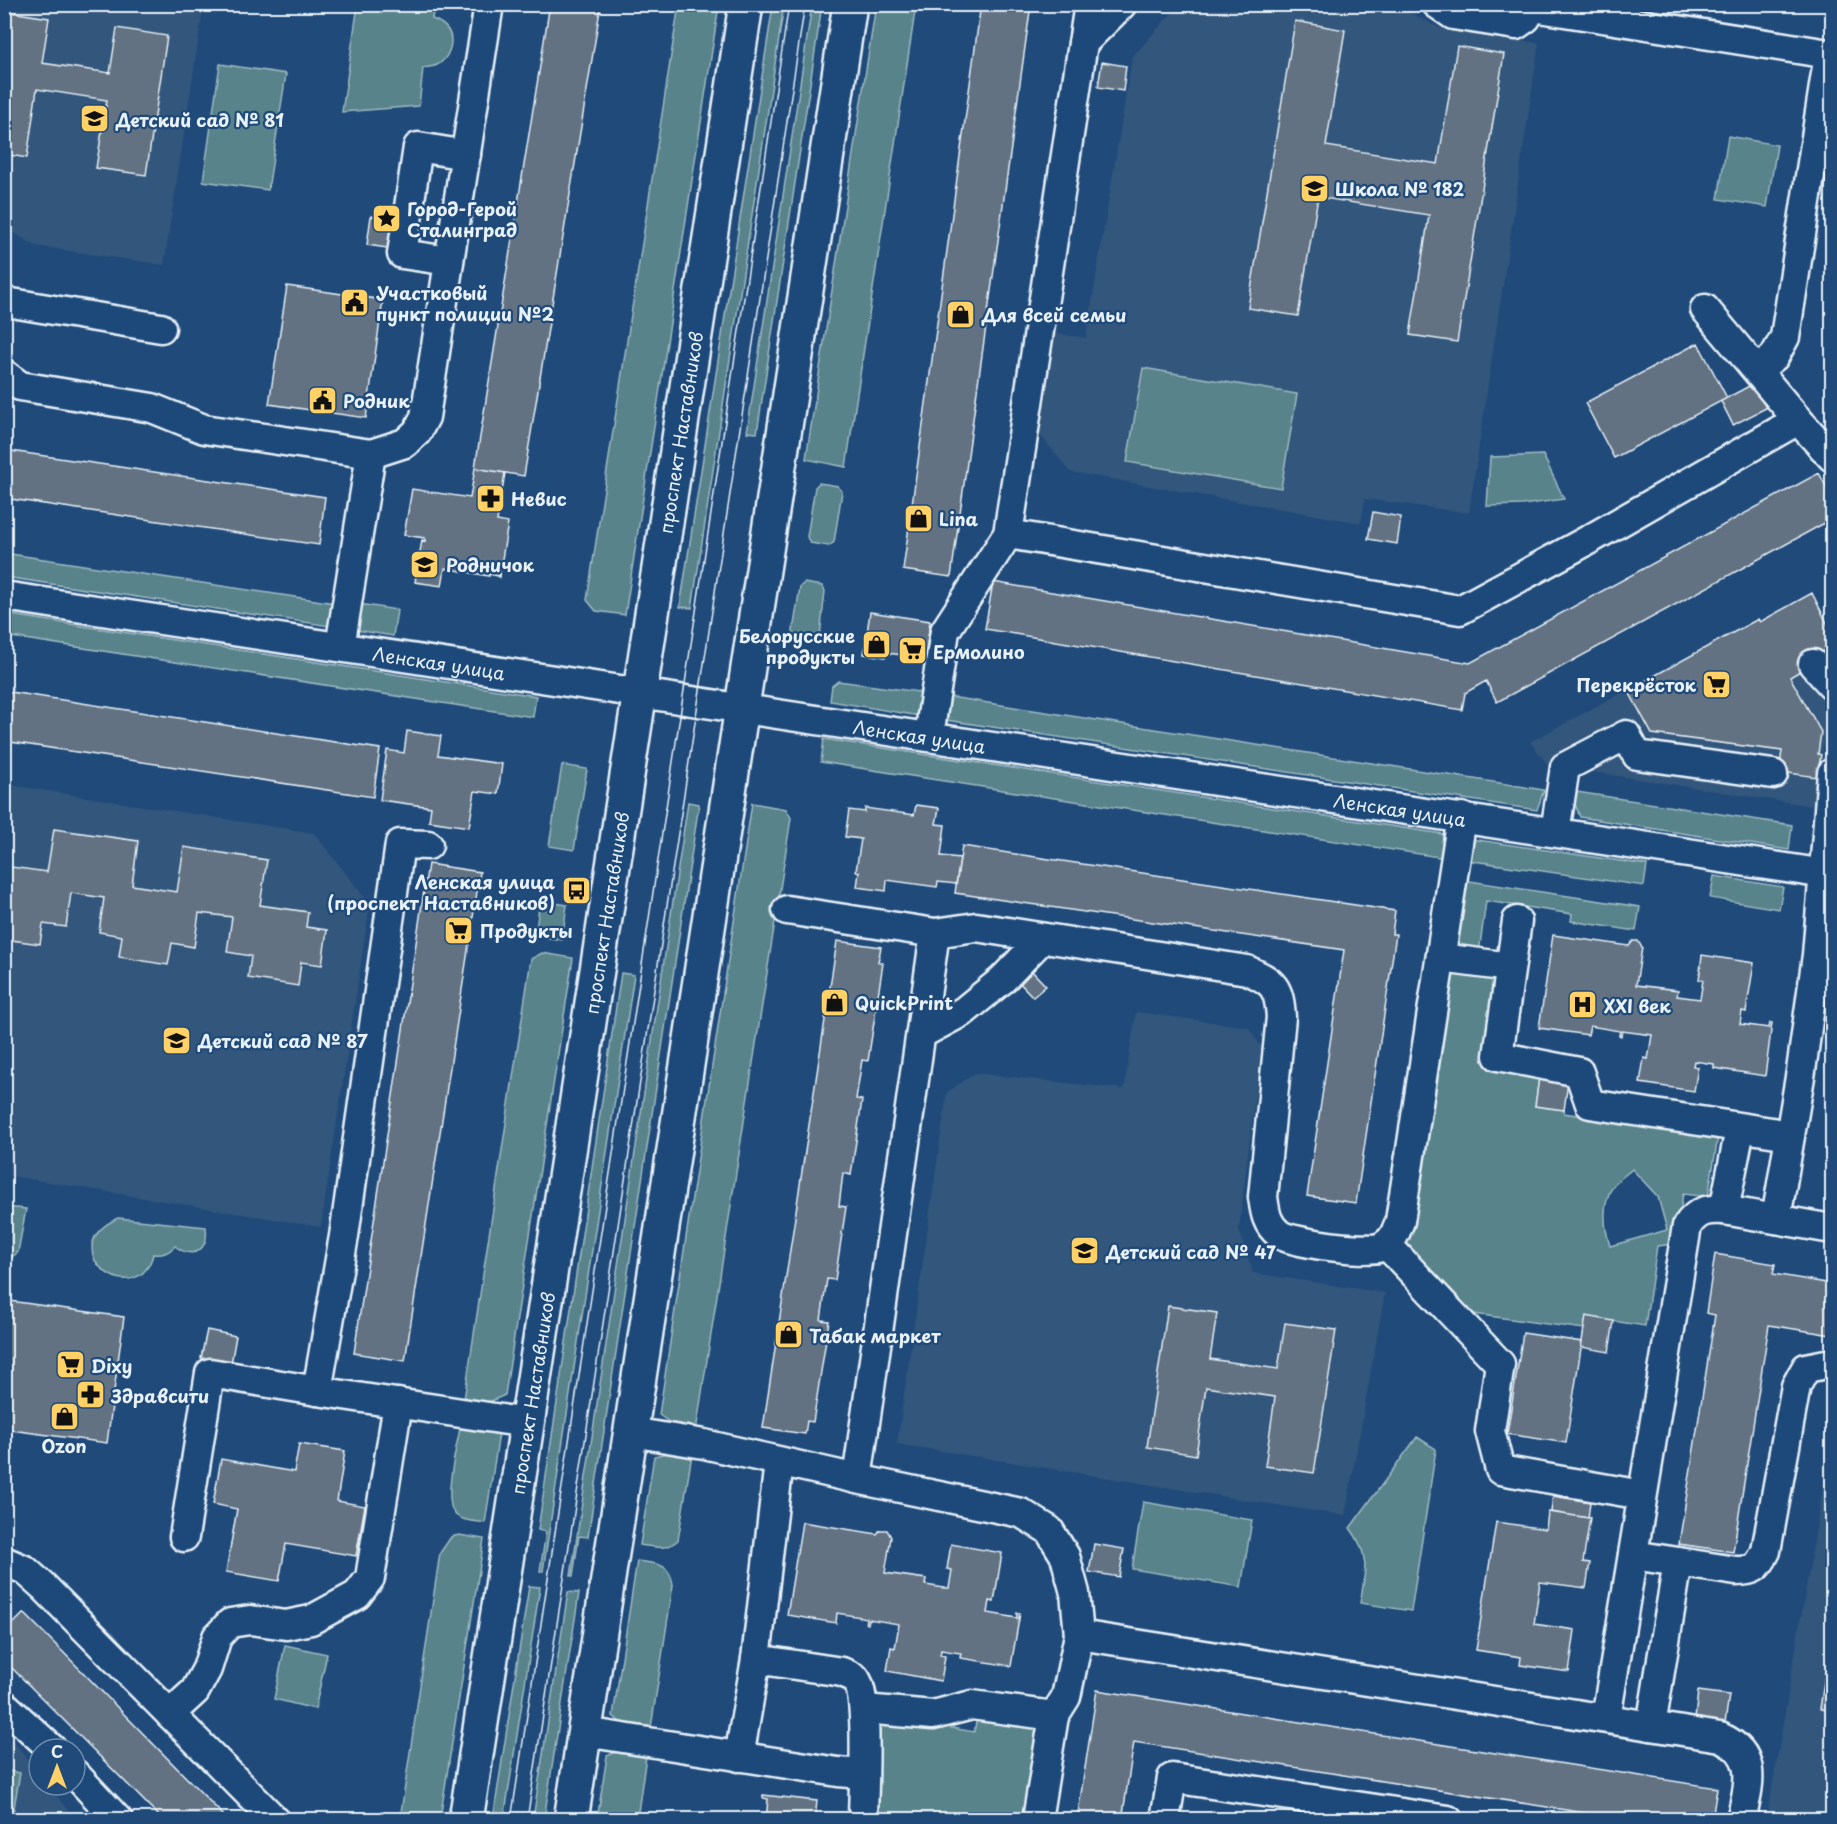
<svg xmlns="http://www.w3.org/2000/svg" width="1837" height="1824" viewBox="0 0 1837 1824" font-family="'Playpen Sans',sans-serif">
<rect width="100%" height="100%" fill="#1f4a7a"/>
<filter id="ink" filterUnits="userSpaceOnUse"><feTurbulence type="fractalNoise" baseFrequency=".0167" numOctaves="2"/><feDisplacementMap in="SourceGraphic" scale="12" xChannelSelector="R" yChannelSelector="G"/><feConvolveMatrix kernelMatrix="1 2 1 2 8 2 1 2 1" color-interpolation-filters="sRGB"/></filter>
<g filter="url(#ink)">
<path fill="#33567c" d="M 175,4 L 203,10 L 164,265 L 36,246 L 5,228 L 5,5 Z
M 1179,5 L 1395,5 L 1440,28 L 1539,43 L 1469,513 L 1365,499 L 1361,523 L 1070,472 L 1037,431 L 1053,333 L 1086,338 L 1132,57 Z
M 1812,593 L 1832,633 L 1832,654 L 1817,807 L 1548,765 L 1530,742 L 1758,619 L 1760,622 Z
M 4,784 L 314,833 L 370,904 L 321,1227 L 5,1175 Z
M 1136,1012 L 1249,1027 L 1261,1047 L 1239,1229 L 1253,1273 L 1385,1293 L 1345,1516 L 897,1444 L 947,1092 L 975,1073 L 1124,1089 Z
M 1832,1434 L 1832,1819 L 1817,1819 L 1768,1812 Z
M 4,1729 L 39,1773 L 39,1785 L 48,1785 L 75,1819 L 5,1819 Z"/>
<path fill="#58838b" stroke="#a0bac2" stroke-width="1.5" fill-rule="evenodd" d="M 679,4 L 719,5 L 625,615 L 596,611 L 587,600 Z
M 358,5 L 434,5 L 432,19 C 438,21 444,24 448,30 C 455,41 449,59 437,65 C 433,67 427,67 423,68 L 419,106 L 342,112 Z
M 773,5 L 784,5 L 692,608 L 680,607 Z
M 812,5 L 822,5 L 757,433 L 747,432 Z
M 876,5 L 916,5 L 846,467 L 806,459 Z
M 220,64 L 286,74 L 268,190 L 203,181 Z
M 1728,136 L 1777,145 L 1767,207 L 1718,199 Z
M 1143,368 L 1297,394 L 1281,488 L 1127,462 Z
M 1543,455 L 1564,499 L 1523,505 L 1487,506 L 1490,457 Z
M 819,483 L 838,486 L 842,492 L 834,542 L 829,546 L 810,543 L 807,537 L 815,487 Z
M 4,553 L 334,603 L 330,626 L 5,577 Z
M 804,583 L 822,586 L 825,591 L 820,636 L 814,639 L 796,637 L 793,631 L 800,587 Z
M 359,604 L 397,610 L 393,636 L 355,630 Z
M 5,614 L 536,696 L 533,717 L 5,636 Z
M 838,681 L 927,693 L 919,716 L 830,701 L 832,686 Z
M 944,696 L 1544,790 L 1537,810 L 946,720 Z
M 824,739 L 1449,835 L 1445,858 L 821,762 Z
M 562,765 L 587,769 L 574,850 L 549,846 Z
M 1570,791 L 1792,825 L 1789,850 L 1580,817 Z
M 688,802 L 699,804 L 588,1537 L 579,1536 L 573,1576 L 571,1576 Z
M 752,803 L 786,809 L 791,818 L 696,1431 L 678,1428 L 659,1415 Z
M 1471,839 L 1647,865 L 1644,886 L 1467,860 Z
M 1714,876 L 1783,887 L 1779,909 L 1710,898 Z
M 1463,880 L 1640,907 L 1636,931 L 1571,921 L 1572,914 L 1486,901 L 1479,953 L 1453,949 Z
M 548,902 L 567,905 L 562,940 L 543,937 L 536,930 L 539,907 Z
M 542,953 L 573,958 L 505,1395 L 489,1402 L 464,1400 L 531,959 Z
M 1447,965 L 1501,972 L 1490,1060 L 1539,1078 L 1535,1106 L 1564,1110 L 1564,1113 L 1718,1137 L 1708,1197 L 1683,1194 L 1675,1244 L 1657,1246 L 1645,1326 L 1586,1317 L 1584,1329 L 1466,1313 L 1404,1248 ZM 1632,1169 L 1658,1197 L 1667,1230 L 1610,1246 C 1604,1227 1601,1202 1614,1185 C 1619,1179 1627,1174 1632,1169 Z
M 621,973 L 634,975 L 543,1571 L 540,1571 L 546,1532 L 538,1530 Z
M 5,1207 L 26,1209 L 18,1252 L 5,1263 Z
M 118,1218 L 206,1227 C 209,1249 194,1261 175,1246 C 168,1253 163,1255 153,1254 C 138,1315 49,1250 118,1218 Z
M 461,1424 L 499,1433 L 485,1523 C 476,1521 461,1522 454,1513 C 443,1498 457,1444 461,1424 Z
M 1417,1437 L 1436,1449 L 1411,1611 L 1360,1603 C 1366,1572 1370,1554 1350,1528 Z
M 675,1451 L 692,1454 L 678,1540 C 666,1551 655,1547 640,1545 L 654,1456 Z
M 1143,1502 L 1252,1520 L 1241,1587 L 1132,1569 Z
M 459,1535 L 484,1539 L 440,1819 L 400,1819 L 440,1553 L 451,1537 Z
M 637,1561 C 656,1564 670,1562 673,1585 L 650,1734 L 630,1730 L 613,1716 Z
M 529,1586 L 540,1587 L 504,1819 L 493,1819 Z
M 568,1592 L 579,1593 L 544,1819 L 533,1819 Z
M 285,1645 L 327,1654 L 315,1709 L 274,1699 Z
M 884,1716 L 974,1732 L 977,1718 L 1035,1723 L 1038,1732 L 1026,1819 L 874,1819 L 877,1719 Z
M 629,1746 L 647,1749 L 637,1819 L 597,1820 L 607,1756 Z
M 5,1770 L 20,1773 L 12,1819 L 5,1819 Z"/>
<path fill="#637282" stroke="#e8f1f8" stroke-width="1.5" d="M 550,4 L 601,4 L 524,476 L 475,468 Z
M 981,4 L 1031,4 L 951,577 L 903,570 Z
M 4,11 L 49,18 L 42,63 L 110,73 L 117,28 L 167,36 L 146,175 L 96,168 L 107,100 L 37,89 L 27,158 L 4,154 Z
M 1295,21 L 1345,30 L 1326,146 L 1438,164 L 1457,46 L 1504,54 L 1457,342 L 1410,335 L 1429,215 L 1318,197 L 1298,316 L 1248,308 Z
M 1102,62 L 1126,66 L 1123,91 L 1098,87 Z
M 371,216 L 398,220 L 394,249 L 367,245 Z
M 287,286 L 383,300 L 366,418 L 269,404 Z
M 1698,343 L 1727,398 L 1614,458 L 1585,403 Z
M 1753,384 L 1766,408 L 1733,425 L 1721,401 Z
M 4,450 L 325,497 L 319,545 L 4,498 Z
M 475,468 L 505,473 L 497,521 L 508,523 L 499,577 L 498,576 L 489,574 L 489,576 L 445,568 L 442,586 L 415,582 L 422,540 L 425,541 L 425,538 L 404,535 L 412,489 L 470,498 Z
M 1819,473 L 1832,498 L 1832,519 L 1497,702 L 1486,681 L 1465,693 L 1462,710 L 985,629 L 993,582 L 1470,663 Z
M 1373,512 L 1401,517 L 1397,544 L 1368,539 Z
M 1812,593 L 1832,633 L 1832,652 L 1790,677 L 1821,732 L 1818,754 L 1821,755 L 1817,777 L 1781,772 L 1779,771 L 1782,751 L 1652,734 L 1628,690 L 1758,619 L 1760,622 Z
M 870,612 L 930,621 L 925,662 L 902,659 L 903,655 L 886,653 L 885,657 L 864,654 Z
M 4,691 L 380,749 L 373,797 L 4,741 Z
M 407,731 L 441,736 L 438,755 L 502,764 L 498,794 L 475,791 L 469,827 L 429,821 L 431,807 L 380,800 L 387,750 L 404,753 Z
M 916,805 L 939,808 L 936,824 L 945,825 L 941,856 L 960,858 L 956,884 L 938,882 L 937,887 L 887,880 L 886,891 L 857,887 L 859,872 L 856,871 L 861,839 L 845,837 L 849,810 L 865,812 L 865,808 L 914,815 Z
M 54,829 L 138,841 L 132,885 L 177,892 L 184,847 L 267,860 L 260,905 L 308,912 L 306,927 L 327,930 L 322,965 L 301,962 L 298,986 L 248,978 L 251,956 L 227,952 L 232,917 L 199,913 L 194,947 L 172,943 L 168,965 L 119,957 L 122,936 L 99,932 L 104,898 L 71,893 L 66,927 L 43,924 L 40,944 L 4,939 L 4,866 L 47,872 Z
M 962,846 L 1395,911 L 1392,934 L 1396,934 L 1356,1203 L 1307,1196 L 1344,950 L 955,893 Z
M 428,864 L 480,872 L 405,1361 L 354,1353 Z
M 1553,935 L 1629,946 L 1633,941 L 1638,941 L 1642,948 L 1636,985 L 1678,990 L 1677,996 L 1700,999 L 1703,980 L 1699,980 L 1702,955 L 1754,963 L 1746,1012 L 1742,1011 L 1740,1024 L 1769,1028 L 1770,1023 L 1772,1023 L 1765,1076 L 1714,1068 L 1714,1064 L 1694,1061 L 1693,1066 L 1698,1067 L 1694,1091 L 1640,1083 L 1644,1058 L 1648,1059 L 1652,1035 L 1622,1031 L 1621,1036 L 1619,1035 L 1620,1031 L 1590,1026 L 1588,1035 L 1539,1028 Z
M 837,941 L 881,947 L 878,962 L 883,963 L 868,1061 L 862,1060 L 856,1099 L 862,1100 L 851,1175 L 843,1173 L 839,1206 L 846,1207 L 835,1280 L 827,1279 L 821,1320 L 829,1321 L 813,1422 L 807,1421 L 805,1434 L 763,1428 Z
M 1029,968 L 1046,986 L 1033,997 L 1016,979 Z
M 1539,1078 L 1568,1082 L 1564,1110 L 1535,1106 Z
M 1715,1254 L 1775,1264 L 1773,1274 L 1832,1284 L 1832,1335 L 1769,1325 L 1733,1552 L 1679,1544 L 1715,1315 L 1706,1313 Z
M 10,1301 L 124,1317 L 107,1443 L 4,1429 L 4,1338 Z
M 1168,1306 L 1217,1313 L 1210,1359 L 1278,1369 L 1285,1323 L 1336,1330 L 1314,1473 L 1265,1466 L 1275,1397 L 1206,1387 L 1196,1455 L 1147,1447 Z
M 1586,1316 L 1614,1321 L 1609,1352 L 1581,1347 Z
M 207,1330 L 236,1336 L 231,1364 L 201,1358 Z
M 1523,1333 L 1582,1342 L 1566,1443 L 1507,1434 Z
M 299,1444 L 345,1451 L 337,1501 L 365,1506 L 356,1556 L 286,1544 L 279,1581 L 226,1572 L 237,1509 L 213,1504 L 221,1459 L 294,1472 Z
M 1553,1496 L 1590,1502 L 1588,1518 L 1551,1512 Z
M 1548,1512 L 1590,1518 L 1583,1562 L 1590,1563 L 1586,1588 L 1540,1582 L 1534,1624 L 1575,1630 L 1569,1672 L 1520,1665 L 1521,1657 L 1476,1650 L 1496,1522 L 1546,1529 Z
M 802,1522 L 877,1534 L 880,1530 L 887,1530 L 891,1537 L 885,1573 L 926,1579 L 925,1585 L 944,1588 L 949,1588 L 952,1570 L 947,1569 L 951,1544 L 1002,1553 L 994,1602 L 990,1601 L 988,1613 L 1017,1618 L 1017,1613 L 1020,1613 L 1011,1666 L 960,1658 L 961,1653 L 941,1650 L 940,1655 L 945,1656 L 941,1681 L 887,1671 L 891,1647 L 895,1648 L 899,1624 L 869,1619 L 868,1624 L 866,1623 L 867,1618 L 837,1613 L 836,1623 L 787,1615 Z
M 1094,1544 L 1124,1549 L 1119,1577 L 1089,1572 Z
M 24,1613 L 62,1651 L 228,1820 L 163,1820 L 4,1660 L 4,1624 L 11,1626 Z
M 1832,1627 L 1832,1711 L 1820,1709 Z
M 1097,1690 L 1717,1788 L 1712,1820 L 1629,1820 L 1134,1742 L 1122,1820 L 1077,1820 Z
M 1698,1691 L 1729,1695 L 1725,1723 L 1695,1719 Z
M 763,1795 L 817,1801 L 815,1820 L 766,1820 L 768,1799 L 763,1798 Z"/>
<g fill="none" stroke-linecap="round" stroke-linejoin="round">
<defs>
<g id="minor">
<path d="M 1437,4 L 1453,15 L 1516,25 L 1526,18 L 1534,4"/>
<path d="M 1533,7 L 1829,54 L 1785,337 L 1774,357 L 1757,370"/>
<path d="M 1083,43 L 1122,4"/>
<path d="M 449,261 L 402,254 L 418,147 L 466,155"/>
<path d="M 6,302 L 161,328"/>
<path d="M 1705,309 L 1798,420 L 1832,457"/>
<path d="M 4,374 L 20,386 L 152,408 L 204,429 L 371,454 L 405,443 L 417,432 L 425,417 L 489,4"/>
<path d="M 1008,534 L 1460,610 L 1592,538 L 1798,420"/>
<path id="s1" d="M 4,596 L 1832,875"/>
<path d="M 340,647 L 371,454"/>
<path d="M 1813,664 L 1832,685"/>
<path d="M 929,736 L 945,631 L 1008,534 L 1089,4"/>
<path d="M 1555,832 L 1565,767 L 1626,735 L 1637,755 L 1773,774"/>
<path d="M 428,845 L 400,844 L 344,1236 L 317,1391 L 527,1423"/>
<path d="M 787,910 L 935,933 L 976,927 L 1247,970 C 1274,982 1279,987 1281,1017 L 1263,1197 C 1265,1211 1266,1224 1279,1234 C 1291,1243 1368,1253 1382,1247 C 1393,1242 1396,1231 1400,1221 L 1462,817"/>
<path d="M 1517,921 L 1498,1056 L 1579,1072 L 1590,1104 L 1790,1135"/>
<path d="M 1441,958 L 1510,967"/>
<path d="M 921,1034 L 964,1011 L 1002,980 L 1043,938"/>
<path d="M 1724,1210 L 1740,1129"/>
<path d="M 1776,1219 L 1801,1071 L 1817,955 L 1832,773"/>
<path d="M 1386,1244 L 1500,1364 L 1490,1431 L 1500,1470 L 1642,1495"/>
<path d="M 631,1432 L 704,1444 L 857,1479 L 1021,1513 L 1049,1530 L 1065,1556 L 1075,1593 L 1079,1635 L 1066,1697 L 1054,1716 L 1037,1820"/>
<path d="M 857,1479 L 935,933"/>
<path d="M 184,1537 L 210,1373 L 317,1391"/>
<path d="M 1633,1555 L 1736,1571 C 1754,1571 1758,1568 1766,1551 L 1796,1386 L 1806,1368 L 1826,1364 L 1832,1365"/>
<path d="M 4,1561 L 25,1570 L 43,1586 L 275,1820"/>
<path d="M 1079,1635 L 1720,1737 C 1759,1754 1749,1784 1741,1820"/>
<path d="M 756,1659 L 842,1672 C 846,1674 852,1676 855,1678 C 870,1694 863,1793 863,1820"/>
<path d="M 4,1705 L 52,1749"/>
<path d="M 864,1709 L 933,1715 L 972,1705 L 1054,1716"/>
<path d="M 170,1714 L 195,1691 L 207,1669 L 217,1637 L 230,1623 L 250,1620 L 286,1625 L 311,1620 L 357,1595 L 370,1578 L 398,1403"/>
<path d="M 1606,1718 L 1687,1226 C 1697,1211 1706,1209 1724,1210 L 1832,1229"/>
<path d="M 1651,1726 L 1678,1562"/>
<path d="M 585,1732 L 838,1772 L 863,1774"/>
<path d="M 739,1757 L 756,1659 L 779,1462"/>
<path d="M 75,1774 L 118,1820"/>
<path d="M 1165,1820 L 1172,1778 L 1448,1820"/>
</g>
<g id="major">
<path id="s2" d="M 466,1820 L 746,4"/>
<path d="M 571,1820 L 850,4"/>
</g>
</defs>
<use href="#minor" stroke="#e8f1f8" stroke-width="33"/>
<use href="#major" stroke="#e8f1f8" stroke-width="38"/>
<use href="#minor" stroke="#1f4a7a" stroke-width="28"/>
<use href="#major" stroke="#1f4a7a" stroke-width="33"/>
<path stroke="#e8f1f8" stroke-width="1.5" d="M 511,1820 L 789,4
M 527,1820 L 805,4"/>
</g>
</g>
<defs>
<symbol id="school-square" viewBox="-11 -11 22 22"><rect x="-9" y="-9" width="18" height="18" rx="4" fill="#ffd166" stroke="#1f4a7a"/><path d="M0-5L7-2L0 1L-7-2ZM-4 1L0 2.5L4 1V4Q0 6-4 4Z" fill="#111"/></symbol>
<symbol id="sight-square" viewBox="-11 -11 22 22"><rect x="-9" y="-9" width="18" height="18" rx="4" fill="#ffd166" stroke="#1f4a7a"/><path d="M0-6L1.8-2.2L6-1.7L2.9 1.2L3.7 5.4L0 3.3L-3.7 5.4L-2.9 1.2L-6-1.7L-1.8-2.2Z" fill="#111"/></symbol>
<symbol id="civic-square" viewBox="-11 -11 22 22"><rect x="-9" y="-9" width="18" height="18" rx="4" fill="#ffd166" stroke="#1f4a7a"/><path d="M-.6-6.5H3V-4.5H.6V-3L4-1V1h2V6H-6V1h2V-1L-.6-3ZM-1.2 2.5V6h2.4V2.5Z" fill="#111"/></symbol>
<symbol id="shop-square" viewBox="-11 -11 22 22"><rect x="-9" y="-9" width="18" height="18" rx="4" fill="#ffd166" stroke="#1f4a7a"/><path d="M-5-2.5h2.3a2.7 3.5 0 0 1 5.4 0H5L5.5 6h-11ZM-1.5-2.5h3a1.5 2.3 0 0 0-3 0Z" fill="#111"/></symbol>
<symbol id="pharmacy-square" viewBox="-11 -11 22 22"><rect x="-9" y="-9" width="18" height="18" rx="4" fill="#ffd166" stroke="#1f4a7a"/><path d="M-2-6h4v4h4v4h-4v4h-4v-4h-4v-4h4Z" fill="#111"/></symbol>
<symbol id="supermarket-square" viewBox="-11 -11 22 22"><rect x="-9" y="-9" width="18" height="18" rx="4" fill="#ffd166" stroke="#1f4a7a"/><path d="M-6-5.5h2.5l.6 2H6L4.5 2H-2.5L-4.4-4H-6ZM-1.5 3.2a1.3 1.3 0 1 0 .1 0ZM3 3.2a1.3 1.3 0 1 0 .1 0Z" fill="#111"/></symbol>
<symbol id="bus-square" viewBox="-11 -11 22 22"><rect x="-9" y="-9" width="18" height="18" rx="4" fill="#ffd166" stroke="#1f4a7a"/><path d="M-5-6H5V4H4V6H2V4H-2V6H-4V4H-5ZM-3.5-4V0h7V-4ZM-3.5 1.2v1.5H-2V1.2ZM2 1.2v1.5H3.5V1.2Z" fill="#111"/></symbol>
<symbol id="hospital-square" viewBox="-11 -11 22 22"><rect x="-9" y="-9" width="18" height="18" rx="4" fill="#ffd166" stroke="#1f4a7a"/><path d="M-5-5h3v3.5h4V-5h3V5h-3V1.5h-4V5h-3Z" fill="#111"/></symbol>
</defs>
<g fill-rule="evenodd">
<use href="#school-square" x="78" y="102" width="33" height="33"/>
<use href="#school-square" x="1298" y="172" width="33" height="33"/>
<use href="#sight-square" x="370" y="202" width="33" height="33"/>
<use href="#civic-square" x="338" y="286" width="33" height="33"/>
<use href="#shop-square" x="944" y="298" width="33" height="33"/>
<use href="#civic-square" x="306" y="384" width="33" height="33"/>
<use href="#pharmacy-square" x="474" y="482" width="33" height="33"/>
<use href="#shop-square" x="902" y="502" width="33" height="33"/>
<use href="#school-square" x="408" y="548" width="33" height="33"/>
<use href="#shop-square" x="860" y="628" width="33" height="33"/>
<use href="#supermarket-square" x="896" y="634" width="33" height="33"/>
<use href="#supermarket-square" x="1700" y="668" width="33" height="33"/>
<use href="#bus-square" x="560" y="874" width="33" height="33"/>
<use href="#supermarket-square" x="442" y="914" width="33" height="33"/>
<use href="#shop-square" x="818" y="986" width="33" height="33"/>
<use href="#hospital-square" x="1566" y="988" width="33" height="33"/>
<use href="#school-square" x="160" y="1024" width="33" height="33"/>
<use href="#school-square" x="1068" y="1234" width="33" height="33"/>
<use href="#shop-square" x="772" y="1318" width="33" height="33"/>
<use href="#supermarket-square" x="54" y="1348" width="33" height="33"/>
<use href="#pharmacy-square" x="74" y="1378" width="33" height="33"/>
<use href="#shop-square" x="48" y="1400" width="33" height="33"/>
</g>
<g text-anchor="middle" dominant-baseline="central" stroke-width="4.5" stroke-linejoin="round" paint-order="stroke">
<g font-size="18" font-weight="bold" fill="#e8f1f8" stroke="#1f4a7a" text-anchor="start">
<text x="116" y="119">Детский сад № 81</text>
<text x="1335" y="188">Школа № 182</text>
<text x="407" y="208">Город-Герой<tspan x="407" dy="21">Сталинград</tspan></text>
<text x="376" y="292">Участковый<tspan x="376" dy="21">пункт полиции №2</tspan></text>
<text x="982" y="314">Для всей семьи</text>
<text x="343" y="400">Родник</text>
<text x="511" y="498">Невис</text>
<text x="939" y="518">Lina</text>
<text x="446" y="564">Родничок</text>
<text x="855" y="635" text-anchor="end">Белорусские<tspan x="855" dy="21">продукты</tspan></text>
<text x="933" y="651">Ермолино</text>
<text x="1696" y="684" text-anchor="end">Перекрёсток</text>
<text x="555" y="881" text-anchor="end">Ленская улица<tspan x="555" dy="21">(проспект Наставников)</tspan></text>
<text x="480" y="930">Продукты</text>
<text x="855" y="1002">QuickPrint</text>
<text x="1604" y="1005">XXI век</text>
<text x="198" y="1040">Детский сад № 87</text>
<text x="1106" y="1251">Детский сад № 47</text>
<text x="809" y="1335">Табак маркет</text>
<text x="91" y="1365">Dixy</text>
<text x="111" y="1395">Здравсити</text>
<text x="64" y="1445" text-anchor="middle">Ozon</text>
</g>
<g font-size="18" fill="#e8f1f8" stroke="#1f4a7a">
<text stroke="none"><textPath href="#s2" startOffset="1404">проспект Наставников</textPath></text>
<text stroke="none"><textPath href="#s1" startOffset="440">Ленская улица</textPath></text>
<text stroke="none"><textPath href="#s1" startOffset="926">Ленская улица</textPath></text>
<text stroke="none"><textPath href="#s1" startOffset="1412">Ленская улица</textPath></text>
<text stroke="none"><textPath href="#s2" startOffset="918">проспект Наставников</textPath></text>
<text stroke="none"><textPath href="#s2" startOffset="432">проспект Наставников</textPath></text>
</g>
</g>
<rect width="1837" height="1824" fill="none" stroke="#1f4a7a" stroke-width="24"/>
<rect x="12" y="12" width="1813" height="1800" fill="none" stroke="#e8f1f8" stroke-width="2" filter="url(#ink)"/>
<g transform="translate(57 1767)"><circle r="28" fill="#1f4a7a" stroke="#6f8dac" stroke-width="1.5"/>
<path d="M0-4.5L10 22L0 15L-10 22Z" fill="#ffd166"/>
<text y="-9" font-size="16" font-weight="bold" text-anchor="middle" fill="#e8f1f8">С</text>
</g>
</svg>
